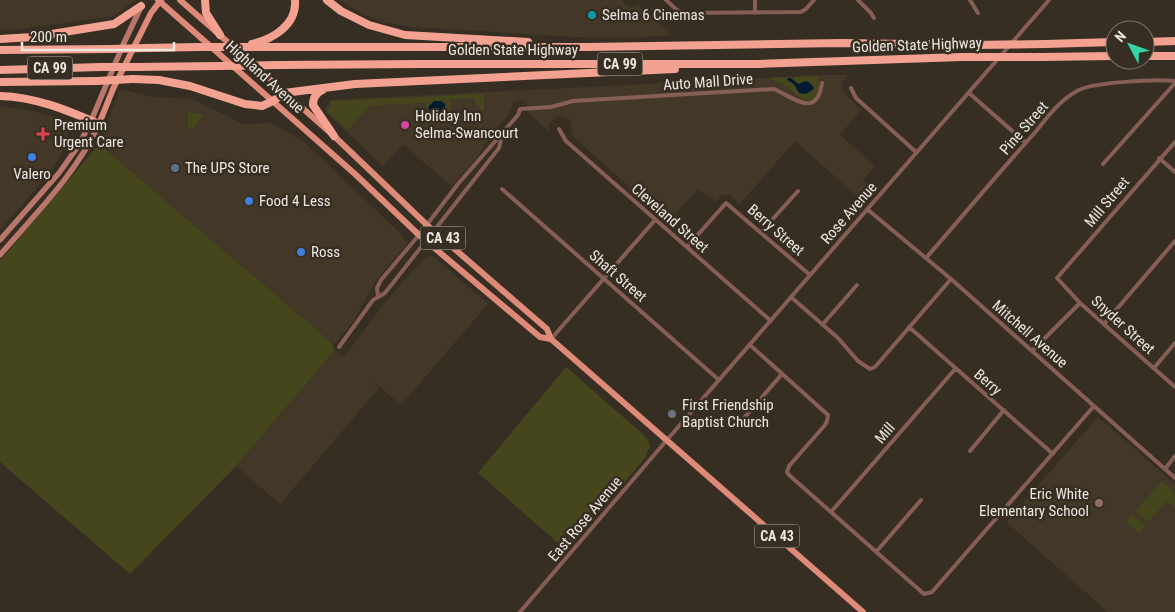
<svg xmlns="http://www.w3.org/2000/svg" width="1175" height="612" viewBox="0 0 1175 612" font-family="'Roboto Condensed',sans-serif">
<rect width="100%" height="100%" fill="#362e22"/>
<path fill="#433827" d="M 0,0 L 135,0 L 114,16 L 22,29 L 0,30 Z
M 340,0 L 622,0 L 627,6 L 633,7 L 639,5 L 672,35 L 624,38 L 574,37 L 411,27 L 382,22 L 360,13 Z
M 823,75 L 849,75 L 842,82 L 841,90 L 861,110 L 840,135 L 875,166 L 863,180 L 876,192 L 866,204 L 795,141 L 739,205 L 730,195 L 722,195 L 716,202 L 698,189 L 668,222 L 574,137 L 572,132 L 571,124 L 569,119 L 560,116 L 555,117 L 549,125 L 549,131 L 529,114 L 529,106 L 522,99 L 513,102 L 508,115 L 492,134 L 476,159 L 452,186 L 403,145 L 383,166 L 325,111 L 330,100 Z
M 120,89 L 152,97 L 192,99 L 243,124 L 271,123 L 303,141 L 399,232 L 407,244 L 377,279 L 354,320 L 336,343 L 331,342 L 99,144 Z
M 0,106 L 33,111 L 66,120 L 68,142 L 49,174 L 0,230 Z
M 432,255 L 488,304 L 401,405 L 364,374 L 379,388 L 280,504 L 236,466 L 335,350 L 344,357 L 383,305 L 423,259 Z
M 1098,417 L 1175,484 L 1175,612 L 1108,612 L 1006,522 Z"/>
<path fill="#45461b" d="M 818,76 L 820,92 L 812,101 C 795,101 789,82 772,80 L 772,78 Z
M 484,94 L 484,110 L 479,110 L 479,105 L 475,106 L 475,98 L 450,99 L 451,110 L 447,111 L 447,119 L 443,120 L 432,119 L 424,102 C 412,103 400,107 389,103 L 386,105 L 369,106 L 348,130 L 327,112 L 332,101 Z
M 188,112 L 204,115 L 192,129 L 188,128 Z
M 99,144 L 331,342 L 335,350 L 236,466 L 130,574 L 0,462 L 0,261 Z
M 566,367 L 646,437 L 650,446 L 645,458 L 566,550 L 478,473 Z
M 1162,481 L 1175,492 L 1173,495 L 1175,495 L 1175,507 L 1167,501 L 1148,522 L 1136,511 Z
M 1132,515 L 1145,526 L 1139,533 L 1126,522 Z"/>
<path fill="#001b2f" d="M 788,78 L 791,78 L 798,84 L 806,81 C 810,83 813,85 814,89 L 806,94 L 799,93 L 794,84 L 787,80 Z
M 434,101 L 441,101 L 445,104 L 445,115 L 443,118 L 433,118 L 428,107 Z"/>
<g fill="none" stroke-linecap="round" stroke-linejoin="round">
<path stroke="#875e55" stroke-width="4" d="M 666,0 L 677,10 L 684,13 L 801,12 L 806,9 L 814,0
M 755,0 L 755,13
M 858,0 L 871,13 L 874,18
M 970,0 L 978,13
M 851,88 L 856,98 L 916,152
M 969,93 L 1026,143
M 559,129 L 566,141 L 771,321
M 1175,142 L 1057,278 L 1080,303 L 1175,387
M 1159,158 L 1175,172
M 1103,164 L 1175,83
M 502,189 L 719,380
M 867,209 L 951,279 L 1175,478
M 761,232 L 798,191
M 687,247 L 726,203 L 810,275
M 926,258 C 961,218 995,177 1031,137 C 1045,121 1058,101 1077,91 C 1092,82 1156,79 1175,81
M 378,296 L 377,288 L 381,280 L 419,235 L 458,184 L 518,115 L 520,109 L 551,107 L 573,101 L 774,89 C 794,98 817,119 822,83
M 791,297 L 838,338 L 858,361 L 870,369 L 875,367 L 951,279
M 823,324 L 857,285
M 1104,324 L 1175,241
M 909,327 L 1053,454
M 551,339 L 655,220
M 750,345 L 828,415 L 827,421 L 825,425 L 789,466 L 787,472 L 789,475 L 924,594 L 932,592 L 1094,406
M 339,347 L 373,300 L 385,293 L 499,148 L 502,135
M 1032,351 L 1080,303
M 1154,368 L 1175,343
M 738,425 L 782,374
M 970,451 L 1004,410
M 1165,469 L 1175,456
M 831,512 L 956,368
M 876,552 L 921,500
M 520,612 L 666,441 L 1049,0"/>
<path stroke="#b8776a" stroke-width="5.5" d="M 0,240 L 59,173 L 79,145 L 91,121 L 123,45 L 141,7
M 0,255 C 36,213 76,174 99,124"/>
<path stroke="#de8a79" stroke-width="6" d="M 158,0 L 355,174 L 419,235 L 540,337 L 551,339
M 180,0 L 334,136 L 427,225 L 547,329 L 551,339 L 863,612
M 99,124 L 113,89 L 151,13 L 161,0"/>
<path stroke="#f3a292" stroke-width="8" d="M 205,0 L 206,13 L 220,35
M 327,0 L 341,11 L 369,25 L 405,35 L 528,42
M 0,39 L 33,37 L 114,24 L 141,6
M 1145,42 L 1175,41
M 252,44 C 273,39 297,25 295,0
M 1045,44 L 1115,42
M 238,47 L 587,47 L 842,43 L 973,45
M 145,48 L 199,47
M 0,50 L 111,49
M 1145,56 L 1175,56
M 1041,57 L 1115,56
M 278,65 L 419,64 L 758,64 L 962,57
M 135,67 L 220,66
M 0,70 L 101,67
M 133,79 L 159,80 L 190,86 L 245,104 L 262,106 L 273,101 L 284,93 L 355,84 L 675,69
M 0,82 L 97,81
M 324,89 C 317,92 313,97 313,105 L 334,136
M 0,96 C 36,97 67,110 99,124"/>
<path stroke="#f3a292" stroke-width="8" d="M 973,45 L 1045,44
M 199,47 L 238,47
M 111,49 L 145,48
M 962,57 L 1041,57
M 220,66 L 278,65
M 101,67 L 135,67
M 97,81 L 133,79"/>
</g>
<circle fill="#0f9aa8" stroke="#362e22" stroke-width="2" cx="592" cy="15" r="5"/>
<circle fill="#d1479c" stroke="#362e22" stroke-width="2" cx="405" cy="125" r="5"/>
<path fill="#e0444e" stroke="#362e22" stroke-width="2" d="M40.5 126.5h5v5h5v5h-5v5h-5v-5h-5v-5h5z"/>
<g fill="#3f7fe0" stroke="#362e22" stroke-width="2">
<circle cx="32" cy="157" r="5"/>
<circle cx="249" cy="201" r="5"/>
<circle cx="301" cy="252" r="5"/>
</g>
<circle fill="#5c6f8a" stroke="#362e22" stroke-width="2" cx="175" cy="168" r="5"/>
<circle fill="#6b7280" stroke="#362e22" stroke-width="2" cx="672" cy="414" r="5"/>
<circle fill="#8d6e63" stroke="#362e22" stroke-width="2" cx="1099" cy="503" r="5"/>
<g text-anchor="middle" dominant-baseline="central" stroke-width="5" stroke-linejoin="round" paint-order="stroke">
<g fill="#362e22" stroke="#b6b0a7" stroke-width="1">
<rect x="597.5" y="52.5" width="45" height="23" rx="4"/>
<rect x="27.5" y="56.5" width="45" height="23" rx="4"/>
<rect x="420.5" y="226.5" width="45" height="23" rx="4"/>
<rect x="754.5" y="524.5" width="45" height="23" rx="4"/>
</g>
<g font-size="14" font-weight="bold" fill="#ede7e0">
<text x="620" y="64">CA 99</text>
<text x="50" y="68">CA 99</text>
<text x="443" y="238">CA 43</text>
<text x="777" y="536">CA 43</text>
</g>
<g font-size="15" fill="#ede7e0" stroke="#362e22" text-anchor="start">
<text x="602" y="15">Selma 6 Cinemas</text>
<text x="415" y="116">Holiday Inn<tspan x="415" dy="17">Selma-Swancourt</tspan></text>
<text x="54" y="125">Premium<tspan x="54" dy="17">Urgent Care</tspan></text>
<text x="185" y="168">The UPS Store</text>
<text x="32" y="174" text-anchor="middle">Valero</text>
<text x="259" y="201">Food 4 Less</text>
<text x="311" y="252">Ross</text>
<text x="682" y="405">First Friendship<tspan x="682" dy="17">Baptist Church</tspan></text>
<text x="1089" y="494" text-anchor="end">Eric White<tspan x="1089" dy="17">Elementary School</tspan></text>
</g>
<g font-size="15" fill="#ede7e0" stroke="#362e22">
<text transform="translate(917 45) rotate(-2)">Golden State Highway</text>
<text x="513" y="50">Golden State Highway</text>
<text transform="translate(265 77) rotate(42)">Highland Avenue</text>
<text transform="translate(708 82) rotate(-4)">Auto Mall Drive</text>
<text transform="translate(1024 128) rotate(-49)">Pine Street</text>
<text transform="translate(1107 202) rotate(-50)">Mill Street</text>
<text transform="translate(849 213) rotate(-49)">Rose Avenue</text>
<text transform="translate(670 218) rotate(41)">Cleveland Street</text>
<text transform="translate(776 230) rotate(41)">Berry Street</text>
<text transform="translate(618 276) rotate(41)">Shaft Street</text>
<text transform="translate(1123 325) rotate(42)">Snyder Street</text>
<text transform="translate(1030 334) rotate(41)">Mitchell Avenue</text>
<text transform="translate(988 382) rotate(41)">Berry</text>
<text transform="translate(885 433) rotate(-49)">Mill</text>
<text transform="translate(585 519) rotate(-50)">East Rose Avenue</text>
</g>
</g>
<g transform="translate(1130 45) rotate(311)"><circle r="24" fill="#362e22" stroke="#7f786e"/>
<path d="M0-4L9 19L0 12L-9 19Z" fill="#34d4a8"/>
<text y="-8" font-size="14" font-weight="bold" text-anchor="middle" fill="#ede7e0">N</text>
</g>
<path d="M22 42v8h152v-8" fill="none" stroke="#ede7e0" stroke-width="2.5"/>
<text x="30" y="42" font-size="15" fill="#ede7e0" stroke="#362e22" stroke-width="4" paint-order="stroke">200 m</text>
</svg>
